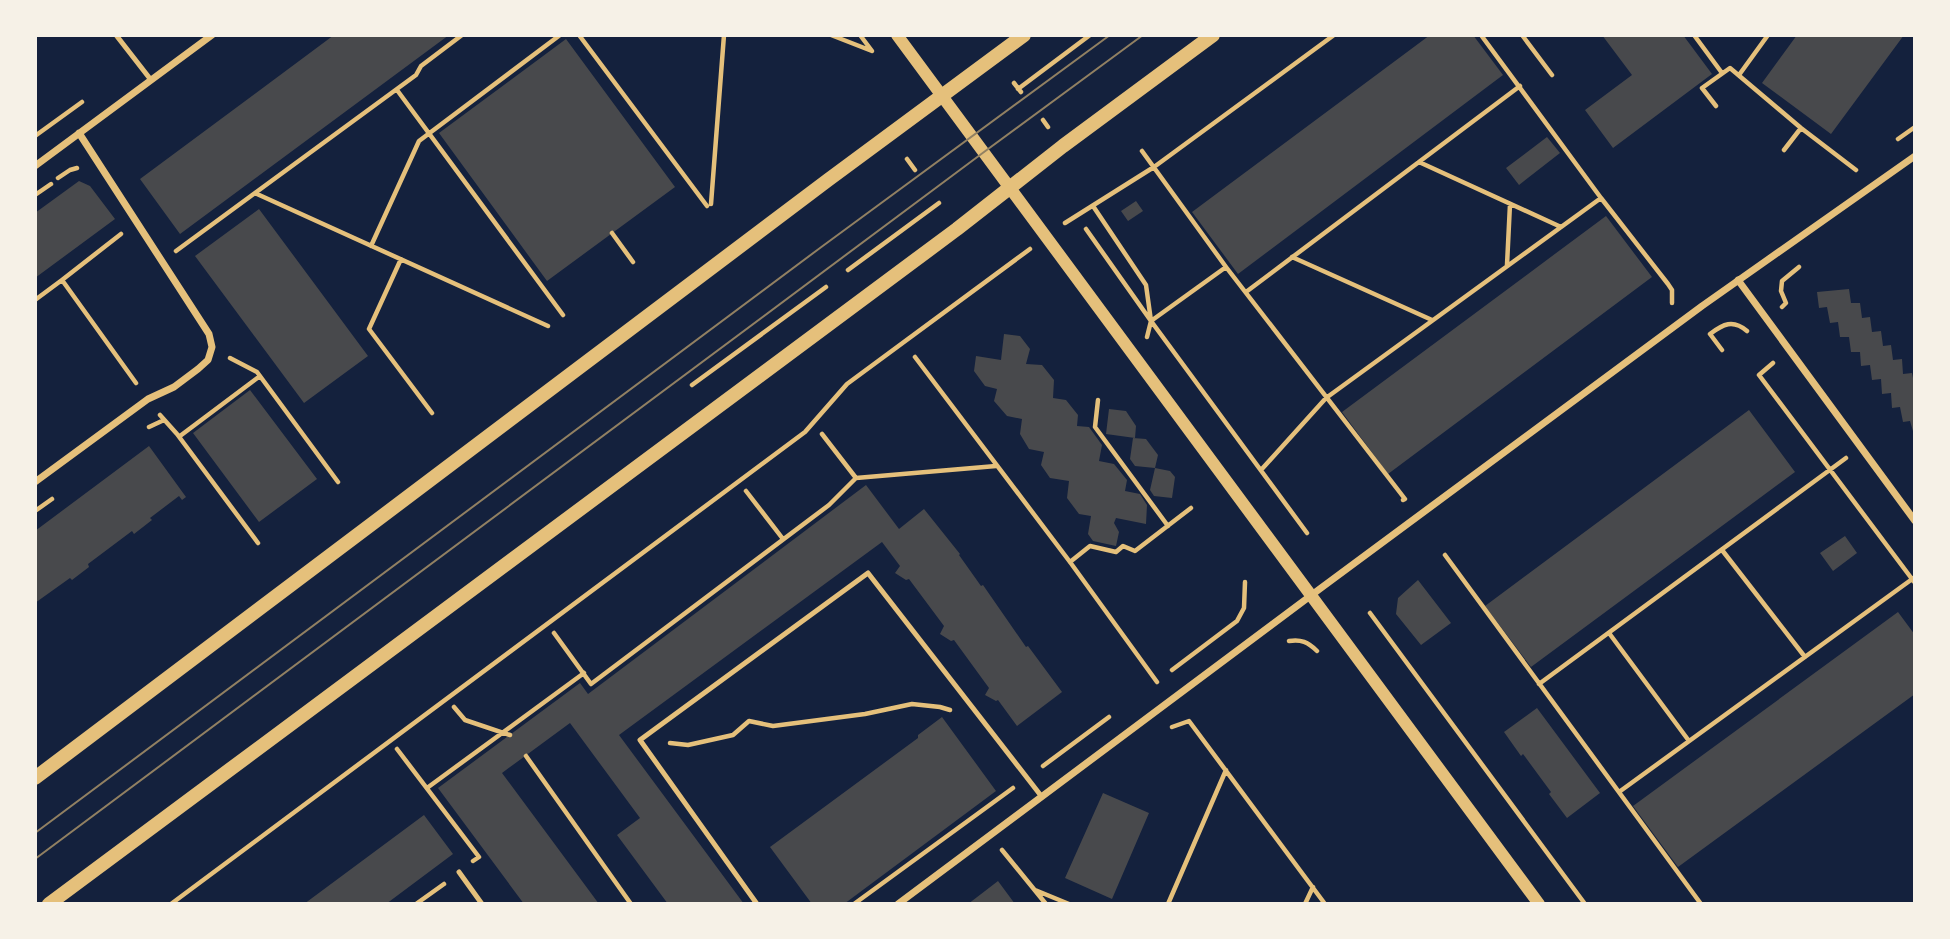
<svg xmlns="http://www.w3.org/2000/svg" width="1950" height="939" viewBox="0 0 1950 939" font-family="Lora,serif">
<rect width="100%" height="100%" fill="#14213d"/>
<path fill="#48494c" d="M 334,35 L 449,35 L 180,234 L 140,179 Z
M 1430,35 L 1473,35 L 1503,75 L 1238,274 L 1192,212 Z
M 1602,35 L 1683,35 L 1712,74 L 1613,148 L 1585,110 L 1632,75 Z
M 1797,35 L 1904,35 L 1831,134 L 1762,83 Z
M 566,39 L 675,187 L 547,281 L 439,133 Z
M 1547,137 L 1560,153 L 1519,185 L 1506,168 Z
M 79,181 L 90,186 L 115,219 L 35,278 L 35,213 Z
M 1136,201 L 1143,211 L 1128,221 L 1121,211 Z
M 259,209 L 368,356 L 304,403 L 195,256 Z
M 1606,216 L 1652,277 L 1388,474 L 1342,412 Z
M 1849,289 L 1851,303 L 1860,303 L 1862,318 L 1870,317 L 1872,332 L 1881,331 L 1883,346 L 1891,345 L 1893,360 L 1902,359 L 1903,374 L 1912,373 L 1915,388 L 1915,438 L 1910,421 L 1903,422 L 1900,407 L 1892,408 L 1891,393 L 1882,394 L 1881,379 L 1872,380 L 1870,365 L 1861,366 L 1860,352 L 1851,352 L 1849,337 L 1840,337 L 1838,322 L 1830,323 L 1827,307 L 1819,308 L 1817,292 Z
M 1004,334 L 1020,336 L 1030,349 L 1026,364 L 1042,365 L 1054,380 L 1053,398 L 1066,400 L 1078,415 L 1077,426 L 1089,427 L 1102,445 L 1099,461 L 1114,464 L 1127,480 L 1125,491 L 1140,494 L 1147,505 L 1146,524 L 1116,518 L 1114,523 L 1119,532 L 1116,546 L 1093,541 L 1088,534 L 1091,516 L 1079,514 L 1067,498 L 1069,481 L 1050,478 L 1041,465 L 1044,452 L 1029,449 L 1020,434 L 1022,419 L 1007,416 L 994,401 L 997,389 L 985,386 L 974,371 L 976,356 L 1001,360 Z
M 250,390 L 317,479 L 259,522 L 193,433 Z
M 1109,409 L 1126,411 L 1136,426 L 1135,438 L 1106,434 Z
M 1749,410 L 1795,472 L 1531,667 L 1485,606 Z
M 1133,438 L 1146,439 L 1158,455 L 1155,468 L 1135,466 L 1130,459 Z
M 149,446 L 186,497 L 182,500 L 179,496 L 150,518 L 152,520 L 134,534 L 132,531 L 88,564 L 89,567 L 72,580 L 70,578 L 35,603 L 35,531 Z
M 1155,468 L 1170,471 L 1175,477 L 1172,498 L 1154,496 L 1150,490 Z
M 866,485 L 899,529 L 924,509 L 960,554 L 959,555 L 981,586 L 983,585 L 1026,647 L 1028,646 L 1062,692 L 1017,726 L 998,700 L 996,701 L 985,695 L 989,688 L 954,640 L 951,641 L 940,634 L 944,626 L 909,579 L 906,580 L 895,573 L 900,566 L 882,542 L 619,735 L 744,904 L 668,904 L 617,835 L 640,818 L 570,723 L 502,773 L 599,904 L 524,904 L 438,788 L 580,683 L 588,694 Z
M 1845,536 L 1857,553 L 1833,571 L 1820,553 Z
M 1418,580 L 1451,623 L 1421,645 L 1396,614 L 1398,598 Z
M 1898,612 L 1915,635 L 1915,694 L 1678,867 L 1633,806 Z
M 1537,708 L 1600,793 L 1567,818 L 1549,794 L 1551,792 L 1523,754 L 1521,756 L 1504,732 Z
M 942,717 L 996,791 L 844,904 L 812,904 L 770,847 L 918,738 L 918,735 Z
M 1103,793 L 1149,813 L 1112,899 L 1065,878 Z
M 424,815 L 453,854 L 386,904 L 304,904 Z
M 998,881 L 1015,904 L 968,904 L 985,891 Z"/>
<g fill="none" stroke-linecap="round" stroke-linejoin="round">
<path stroke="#e5c07b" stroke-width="4.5" d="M 579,35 L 707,206
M 831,35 L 872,51 L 860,35
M 1481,35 L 1601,198 L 1668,284 L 1672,290 L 1672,303
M 1522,35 L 1552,75
M 1694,35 L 1722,73
M 1739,75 L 1768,35
M 1014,83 L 1021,92
M 1018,89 L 1090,35
M 397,90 L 563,315
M 1716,106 L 1702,88 L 1730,68 L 1801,128 L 1856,170
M 1043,120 L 1048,127
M 35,136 L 82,102
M 1898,139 L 1915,127
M 1784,150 L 1801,128
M 1142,151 L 1226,267
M 907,159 L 915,170
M 1419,162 L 1561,227
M 58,178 L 70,170 L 77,168
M 257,194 L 548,326
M 35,195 L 51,184
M 711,204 L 724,35
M 1093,206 L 1146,285 L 1151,321 L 1147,337
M 1065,223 L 1154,167 L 1334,35
M 1086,229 L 1151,321 L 1307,533
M 612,233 L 633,262
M 121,234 L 62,280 L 136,383
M 371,246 L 419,141 L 560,35
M 176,251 L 416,75 L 421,66 L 462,35
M 1292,257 L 1432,320
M 401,259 L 369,329 L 432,413
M 1507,265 L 1510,204
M 848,270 L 939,203
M 1246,292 L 1520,86
M 35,300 L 62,280
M 1782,307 L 1786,303 L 1781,291 L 1782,281 L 1799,267
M 1151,321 L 1226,267 L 1405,499 L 1403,500
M 1722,350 L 1710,334 C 1723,324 1733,319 1747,331
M 915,357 L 1070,562 L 1157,682
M 230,358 L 257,372 L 338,482
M 1773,363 L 1759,375 L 1915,583
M 692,385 L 826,287
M 1098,400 L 1095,427 L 1168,526
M 160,415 L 177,434 L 258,543
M 149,427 L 164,420
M 822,434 L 856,478 L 996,466
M 180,436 L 260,376
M 1261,470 L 1326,398 L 1601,198
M 746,491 L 783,539
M 35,511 L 52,499
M 1722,550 L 1805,657
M 1445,555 L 1701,904
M 1070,562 L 1090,546 L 1116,552 L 1123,546 L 1135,551 L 1191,508
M 1370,613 L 1585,904
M 554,633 L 591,684 L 829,505 L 856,478
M 1609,633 L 1689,741
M 1289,641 C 1301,639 1308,642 1317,651
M 1172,670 L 1237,621 L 1244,608 L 1245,582
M 1539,684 L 1846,458
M 454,707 L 465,720 L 510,735
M 1172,727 L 1189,721 L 1325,904
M 670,743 L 688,745 L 733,735 L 749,721 L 773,726 L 865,714 L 912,704 L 940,707 L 950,710
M 397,749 L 479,857 L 473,861
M 526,756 L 631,904
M 1043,766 L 1109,717
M 427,788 L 584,673
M 1619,792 L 1915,577
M 1002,850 L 1046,904
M 1035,890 L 1069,904
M 171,904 L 805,432 L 847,384 L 1030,249
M 416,904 L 444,884
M 854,904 L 1013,788
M 1168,904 L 1226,770
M 1305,904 L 1313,887"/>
<path stroke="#e5c07b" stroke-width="5" d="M 116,35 L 151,80
M 459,872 L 482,904
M 757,904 L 640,740 L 868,573 L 1042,797"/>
<path stroke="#e5c07b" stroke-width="7" d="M 35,166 L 212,35
M 1738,280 L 1915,521
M 35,482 L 148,399 L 174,387 L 198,369 L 208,360 L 212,347 L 209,334 L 79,133
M 898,904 L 1321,588 L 1702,306 L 1915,156"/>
<path stroke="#e5c07b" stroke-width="12" d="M 897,35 C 1111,325 1325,614 1539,904"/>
<path stroke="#e5c07b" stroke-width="14" d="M 35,778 L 828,180 L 1024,35
M 49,904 L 957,229 L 1063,146 L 1213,35"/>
<path stroke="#918062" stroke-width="2" d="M 35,833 L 820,248 L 1110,35
M 35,859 L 984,152 L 1143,35"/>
</g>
<rect width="1950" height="939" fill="none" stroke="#f6f1e7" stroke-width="74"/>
</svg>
